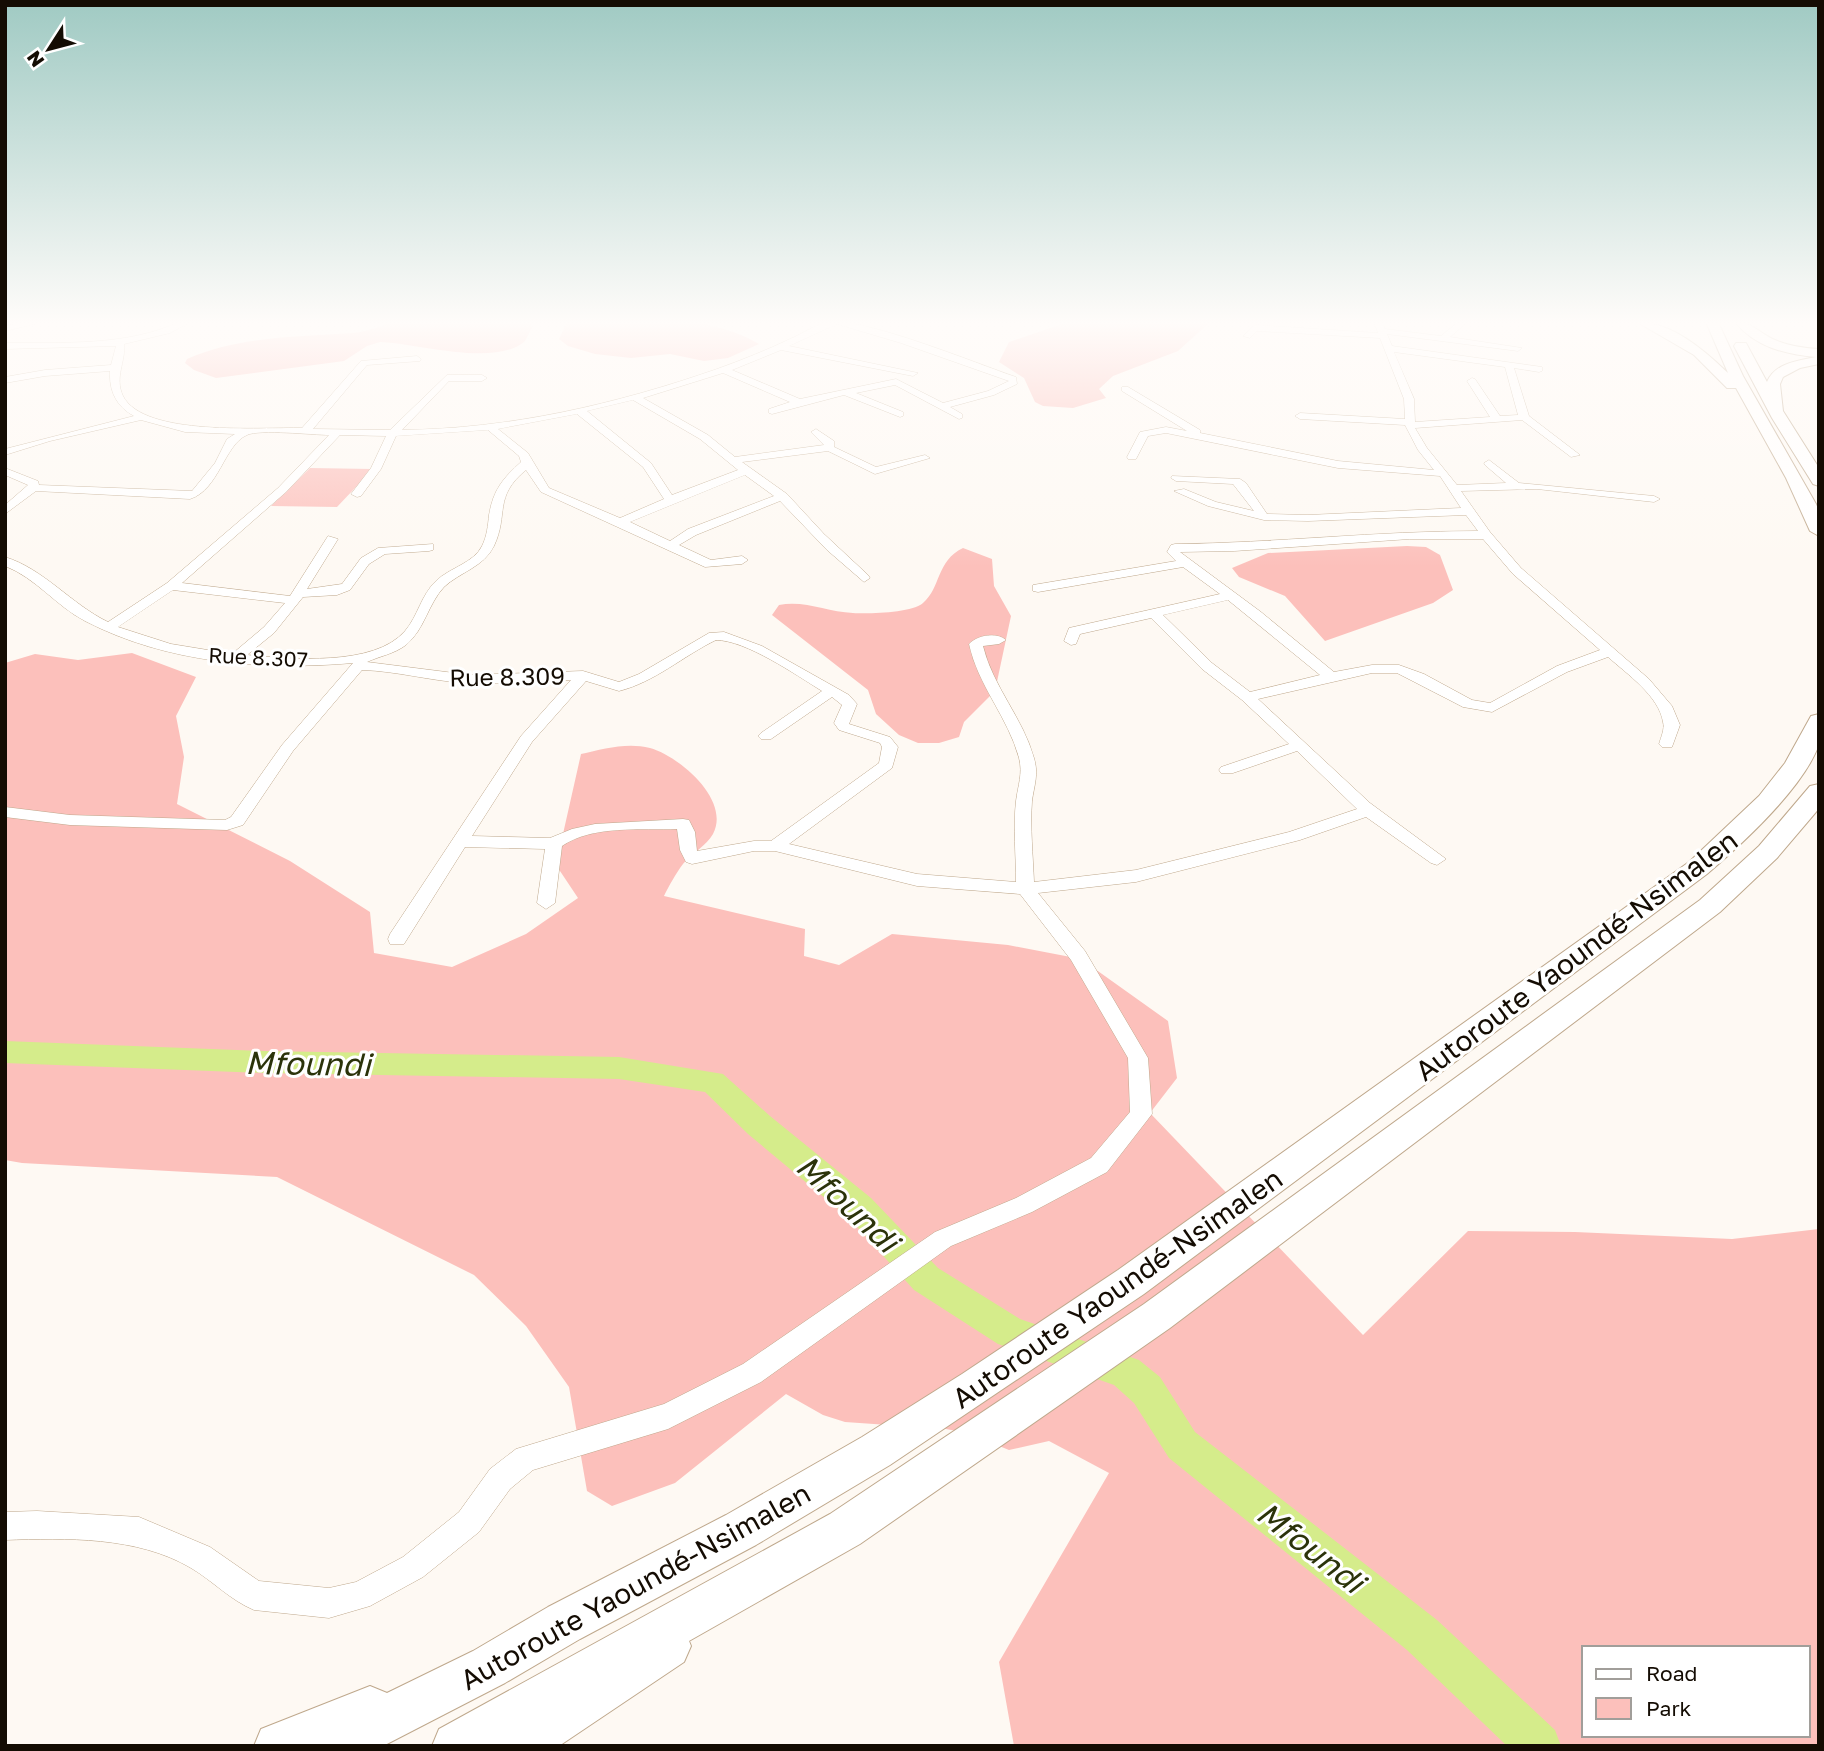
<svg xmlns="http://www.w3.org/2000/svg" width="1824" height="1751" viewBox="0 0 1824 1751" font-family="'Golos Text',sans-serif">
<rect width="100%" height="100%" fill="#fef9f3"/>
<path fill="#fcc0bb" fill-rule="evenodd" d="M 395,322 L 530,322 L 532,328 C 529,332 527,339 524,342 C 493,367 417,343 380,342 L 367,346 L 344,361 L 216,378 L 194,370 L 185,363 L 187,359 C 239,336 297,337 353,333 C 368,332 381,325 395,322 Z
M 567,322 C 629,322 703,310 759,344 L 728,358 L 704,361 L 670,354 L 631,358 L 595,354 L 568,346 L 559,339 Z
M 1068,322 L 1210,322 L 1178,351 L 1113,376 L 1099,389 L 1106,398 L 1073,408 L 1043,406 L 1035,402 L 1024,378 L 999,362 L 1009,342 Z
M 310,468 L 373,469 L 337,507 L 271,506 Z
M 1407,546 L 1426,547 L 1440,555 L 1453,590 L 1433,603 L 1325,641 L 1285,596 L 1239,577 L 1232,568 L 1268,553 Z
M 963,548 L 992,559 L 994,586 L 1011,616 L 995,691 L 964,722 L 959,737 L 939,743 L 918,743 L 899,735 L 876,714 L 868,690 L 772,615 L 779,605 C 805,600 827,612 853,613 C 868,614 912,613 923,603 C 941,588 936,561 963,548 Z
M 132,653 L 196,677 L 176,716 L 184,757 L 177,804 L 290,861 L 370,912 L 374,953 L 452,967 L 526,934 L 578,898 L 556,865 L 581,754 C 603,749 627,742 650,748 C 679,756 731,800 713,834 C 707,845 691,854 683,864 C 676,873 669,886 664,896 L 805,929 L 804,956 L 839,965 L 892,934 L 1008,945 L 1081,959 L 1168,1021 L 1177,1078 L 1150,1113 L 1363,1335 L 1468,1231 L 1575,1232 L 1732,1239 L 1819,1229 L 1819,1746 L 1014,1746 L 999,1662 L 1109,1473 L 1049,1441 L 1009,1450 L 967,1433 L 946,1429 L 845,1422 L 823,1415 L 786,1394 L 675,1483 L 612,1506 L 587,1491 L 569,1387 L 526,1326 L 474,1275 L 277,1177 L 22,1163 L 5,1160 L 5,663 L 35,654 L 78,660 ZM 1584,1648 L 1808,1648 L 1808,1735 L 1584,1735 Z"/>
<g fill="none" stroke-linecap="round" stroke-linejoin="round">
<path fill="#d5ec8b" fill-rule="evenodd" d="M 5,1041 L 265,1051 L 619,1057 L 723,1074 L 770,1116 L 871,1198 L 938,1268 L 1020,1319 L 1139,1360 L 1160,1377 L 1195,1432 L 1437,1620 L 1555,1730 L 1561,1746 L 1507,1746 L 1407,1650 L 1169,1458 L 1134,1403 L 1114,1385 L 998,1344 L 914,1290 L 849,1218 L 748,1134 L 705,1092 L 619,1079 L 265,1073 L 5,1063 Z"/>
<defs>
<path id="minor" d="M 26,322 L 43,322 L 5,331 L 5,326 Z
M 179,322 L 190,322 L 170,333 L 124,344 C 126,362 114,377 123,396 C 144,437 262,427 302,428 L 361,361 L 417,356 L 421,359 L 420,361 L 367,365 L 313,429 L 390,430 L 447,375 L 482,375 L 487,378 L 482,381 L 449,381 L 402,430 C 509,429 617,404 717,369 C 742,360 767,350 790,339 C 802,334 816,324 829,322 C 863,317 978,364 1016,377 L 1017,384 L 994,395 L 950,407 L 962,414 L 962,418 L 959,419 L 895,385 L 856,393 L 903,412 L 903,416 L 900,417 L 844,395 L 772,414 L 769,413 L 769,409 L 790,402 L 723,373 L 643,398 L 708,435 L 735,457 L 824,445 L 811,432 L 816,429 L 834,441 L 834,447 L 876,467 L 925,455 L 930,458 L 875,474 L 828,451 L 742,462 L 787,494 L 824,534 L 868,575 L 870,578 L 864,582 L 827,550 L 780,501 L 696,535 L 679,545 L 711,560 L 742,556 L 748,560 L 742,564 L 705,567 L 541,492 L 526,470 C 493,497 509,514 494,546 C 484,567 460,572 444,587 C 428,604 425,629 406,645 C 394,654 380,656 367,662 L 470,675 L 583,671 L 619,682 L 639,674 L 709,633 L 724,632 L 762,646 L 849,695 L 857,704 L 849,724 L 890,737 L 898,747 L 892,768 L 789,844 L 917,874 L 1016,882 C 1016,856 1013,827 1016,801 C 1018,785 1023,774 1019,758 C 1008,717 978,686 969,644 C 978,635 996,632 1006,640 L 999,644 L 983,646 C 993,687 1023,718 1034,758 C 1039,774 1034,786 1032,801 C 1030,827 1033,856 1034,882 L 1136,870 L 1289,832 L 1357,809 L 1297,751 L 1233,773 L 1221,773 L 1219,770 L 1221,767 L 1289,744 L 1242,700 L 1202,669 L 1151,618 L 1080,634 L 1076,644 L 1071,645 L 1064,641 L 1069,628 L 1220,594 L 1183,567 L 1038,592 L 1033,591 L 1033,585 L 1176,561 L 1167,552 L 1171,545 L 1175,544 C 1276,543 1377,531 1478,531 L 1466,515 L 1308,521 L 1264,520 L 1208,506 L 1174,491 L 1184,489 L 1216,502 L 1254,511 L 1233,484 L 1176,481 L 1171,478 L 1172,476 L 1240,479 L 1246,483 L 1267,514 L 1308,515 L 1461,508 L 1440,476 L 1338,468 L 1166,433 L 1148,436 L 1136,459 L 1128,459 L 1127,457 L 1140,432 L 1166,427 L 1187,431 L 1122,391 L 1122,387 L 1128,387 L 1200,430 L 1200,433 L 1338,461 L 1434,470 L 1418,450 L 1405,425 L 1300,419 L 1295,416 L 1300,413 L 1405,419 L 1404,399 L 1380,338 L 1257,331 L 1250,338 L 1243,336 L 1255,325 L 1378,333 L 1374,322 L 1382,322 L 1385,329 L 1441,336 L 1458,322 L 1467,322 L 1450,337 L 1522,348 L 1518,351 L 1387,334 L 1392,346 L 1542,367 L 1542,371 L 1539,372 L 1514,368 L 1529,416 L 1580,455 L 1571,457 L 1522,420 L 1415,428 L 1427,448 L 1457,485 L 1506,483 L 1485,465 L 1484,463 L 1489,460 L 1519,483 L 1654,496 L 1660,499 L 1654,502 L 1537,489 L 1461,491 L 1490,532 L 1521,568 L 1649,679 L 1672,706 L 1680,725 L 1672,747 L 1662,747 L 1659,744 C 1661,737 1665,729 1663,722 C 1659,696 1627,674 1608,657 L 1567,672 L 1492,712 L 1463,707 L 1397,673 L 1372,673 L 1258,699 L 1370,803 L 1446,859 L 1437,865 L 1431,863 L 1366,817 L 1300,840 L 1136,882 L 1038,893 L 1085,951 L 1148,1058 L 1152,1114 L 1107,1172 L 1032,1212 L 951,1246 L 761,1382 L 668,1429 L 533,1470 L 510,1489 L 479,1532 L 423,1577 L 370,1606 L 329,1618 L 254,1610 C 230,1600 213,1581 191,1568 C 137,1536 66,1538 5,1540 L 5,1512 L 37,1511 L 139,1517 L 210,1547 L 259,1581 L 329,1588 L 356,1582 L 403,1557 L 459,1512 L 490,1469 L 516,1449 L 664,1404 L 743,1364 L 935,1232 L 1016,1198 L 1091,1158 L 1130,1112 L 1128,1058 L 1071,960 L 1020,894 L 917,886 L 775,851 L 754,851 L 692,864 L 686,862 L 680,850 L 677,829 C 642,830 592,825 562,846 L 555,903 L 546,909 L 537,903 L 545,849 L 465,847 L 404,944 L 390,944 L 388,939 L 390,934 L 521,736 L 571,680 C 537,681 501,685 466,683 C 431,681 397,671 362,670 L 293,751 L 243,825 L 227,830 L 70,825 L 5,817 L 5,807 L 70,815 L 225,820 L 231,817 L 282,745 L 353,663 C 263,671 166,663 85,621 C 56,606 36,578 5,566 L 5,557 C 44,569 71,604 108,622 L 167,583 L 278,488 L 329,435 C 312,435 260,429 247,435 C 224,445 219,490 190,499 L 36,491 L 5,514 L 5,505 L 28,485 L 5,475 L 5,468 L 38,481 L 39,485 L 192,491 L 215,463 L 227,439 L 235,434 L 185,432 L 141,420 L 50,441 L 5,455 L 5,449 L 134,416 C 116,406 109,391 110,371 L 45,376 L 5,383 L 5,377 L 45,370 L 111,365 L 116,346 L 5,349 L 5,343 C 63,342 125,347 179,322 ZM 837,324 L 901,343 L 1009,381 L 988,391 L 943,403 L 896,379 L 800,399 L 732,370 L 781,350 L 913,376 L 918,373 L 789,346 ZM 1394,352 L 1505,367 L 1518,415 L 1500,416 L 1475,379 L 1472,378 L 1467,381 L 1490,417 L 1415,422 L 1414,399 ZM 633,400 L 700,439 L 738,470 L 672,495 L 651,463 L 587,411 ZM 577,414 L 643,467 L 664,499 L 620,518 L 549,488 L 528,453 L 498,429 ZM 488,430 L 519,456 L 521,462 C 503,478 493,490 489,515 C 488,525 487,536 482,546 C 474,563 449,568 436,581 C 421,595 418,616 405,631 C 374,667 291,659 247,655 L 274,633 L 303,597 L 337,595 L 350,590 L 369,564 L 385,554 L 429,551 L 433,550 L 433,544 L 378,548 L 361,558 L 342,584 L 307,589 L 338,539 L 328,536 L 290,596 L 182,583 L 286,492 L 340,435 L 386,436 L 371,468 L 351,494 L 357,497 L 361,496 L 381,469 L 396,436 ZM 745,475 L 774,496 L 688,529 L 670,541 L 630,522 ZM 1410,539 L 1483,539 L 1513,574 L 1600,650 L 1557,666 L 1490,703 L 1472,700 L 1424,674 L 1399,665 L 1372,665 L 1334,672 L 1261,612 L 1180,552 L 1234,551 ZM 173,590 L 285,603 L 264,627 L 232,654 L 171,644 L 118,627 ZM 1228,600 L 1320,675 L 1250,692 L 1212,663 L 1163,615 ZM 716,640 C 746,640 796,675 822,691 L 761,733 L 758,736 L 761,739 L 771,739 L 832,697 L 842,705 L 834,723 L 839,730 L 880,743 L 882,747 L 879,763 L 771,841 L 754,841 L 697,851 L 695,832 L 689,820 L 683,819 L 595,824 L 572,829 L 550,838 L 472,836 L 532,742 L 586,681 L 619,691 C 655,682 683,656 716,640 Z"/>
<path id="highway" d="M 1637,322 C 1672,322 1704,350 1728,373 L 1706,322 L 1718,322 L 1743,376 L 1816,504 L 1819,511 L 1819,536 L 1810,531 L 1786,478 L 1736,388 L 1727,388 L 1694,355 Z
M 1735,322 C 1752,322 1759,333 1775,340 C 1789,346 1804,348 1819,349 L 1819,364 L 1800,368 L 1783,377 L 1780,384 L 1783,411 L 1819,468 L 1819,486 L 1813,484 L 1772,418 L 1734,346 L 1736,343 L 1746,343 L 1767,382 C 1775,363 1797,361 1816,357 C 1785,354 1755,347 1735,322 Z
M 1819,714 C 1819,724 1821,738 1818,747 C 1801,790 1742,844 1707,874 L 1144,1294 L 890,1465 L 756,1545 L 580,1639 L 505,1683 L 383,1746 L 254,1746 L 261,1729 L 370,1686 L 387,1693 L 473,1651 L 548,1607 L 726,1515 L 862,1437 L 962,1374 L 1118,1270 L 1689,862 L 1759,796 L 1785,763 L 1811,716 Z
M 1819,784 L 1819,808 L 1816,812 L 1777,858 L 1720,912 L 1170,1328 L 860,1544 L 689,1641 L 691,1646 L 684,1662 L 559,1746 L 432,1746 L 439,1729 L 830,1514 L 1144,1304 L 1700,900 L 1759,846 L 1810,786 Z"/>
</defs>
<use href="#minor" stroke="#bfa88c" stroke-width="1"/>
<use href="#highway" stroke="#bfa88c" stroke-width="2"/>
<use href="#minor" fill="#fff" fill-rule="evenodd"/>
<use href="#highway" fill="#fff" fill-rule="evenodd"/>
</g>
<linearGradient id="sky" x2="0" y2="1"><stop stop-color="#a0cac3"/><stop offset="0.57" stop-color="#fffcfa"/><stop offset="1" stop-color="#fffcfa" stop-opacity="0"/></linearGradient>
<rect width="1824" height="567" fill="url(#sky)"/>
<g text-anchor="middle" dominant-baseline="central" stroke-width="6" stroke-linejoin="round" paint-order="stroke">
<g font-size="21" fill="#140c03" stroke="#fff">
<text transform="translate(258 657) rotate(3)">Rue 8.307</text>
</g>
<g font-size="24" fill="#140c03" stroke="#fff">
<text transform="translate(507 676) rotate(-1)">Rue 8.309</text>
</g>
<g font-size="28" fill="#140c03" stroke="#fff">
<text transform="translate(1576 955) rotate(-37)">Autoroute Yaoundé-Nsimalen</text>
<text transform="translate(1117 1288) rotate(-35)">Autoroute Yaoundé-Nsimalen</text>
<text transform="translate(635 1586) rotate(-29)">Autoroute Yaoundé-Nsimalen</text>
</g>
<g font-size="32" font-style="italic" fill="#2b330a" stroke="#fff">
<text transform="translate(308 1063) rotate(1)">Mfoundi</text>
<text transform="translate(848 1203) rotate(43)">Mfoundi</text>
<text transform="translate(1311 1547) rotate(38)">Mfoundi</text>
</g>
</g>
<rect width="1824" height="1751" fill="none" stroke="#140c03" stroke-width="14"/>
<rect x="1582" y="1646" width="228" height="91" fill="#ffffff" stroke="#a19e9a" stroke-width="2"/>
<rect x="1596" y="1669" width="35" height="10" fill="#ffffff" stroke="#a19e9a" stroke-width="2"/>
<text x="1646" y="1681" font-size="21" fill="#140c03">Road</text>
<rect x="1596" y="1698" width="35" height="21" fill="#fcc0bb" stroke="#a19e9a" stroke-width="2"/>
<text x="1646" y="1716" font-size="21" fill="#140c03">Park</text>
<g transform="translate(49 49) rotate(234)" stroke="#ffffff" stroke-width="5" paint-order="stroke">
<path d="M0-5L12 26L0 18L-12 26Z" fill="#140c03"/>
<text y="-10" font-size="19" font-weight="bold" text-anchor="middle" fill="#140c03">N</text>
</g>
</svg>
